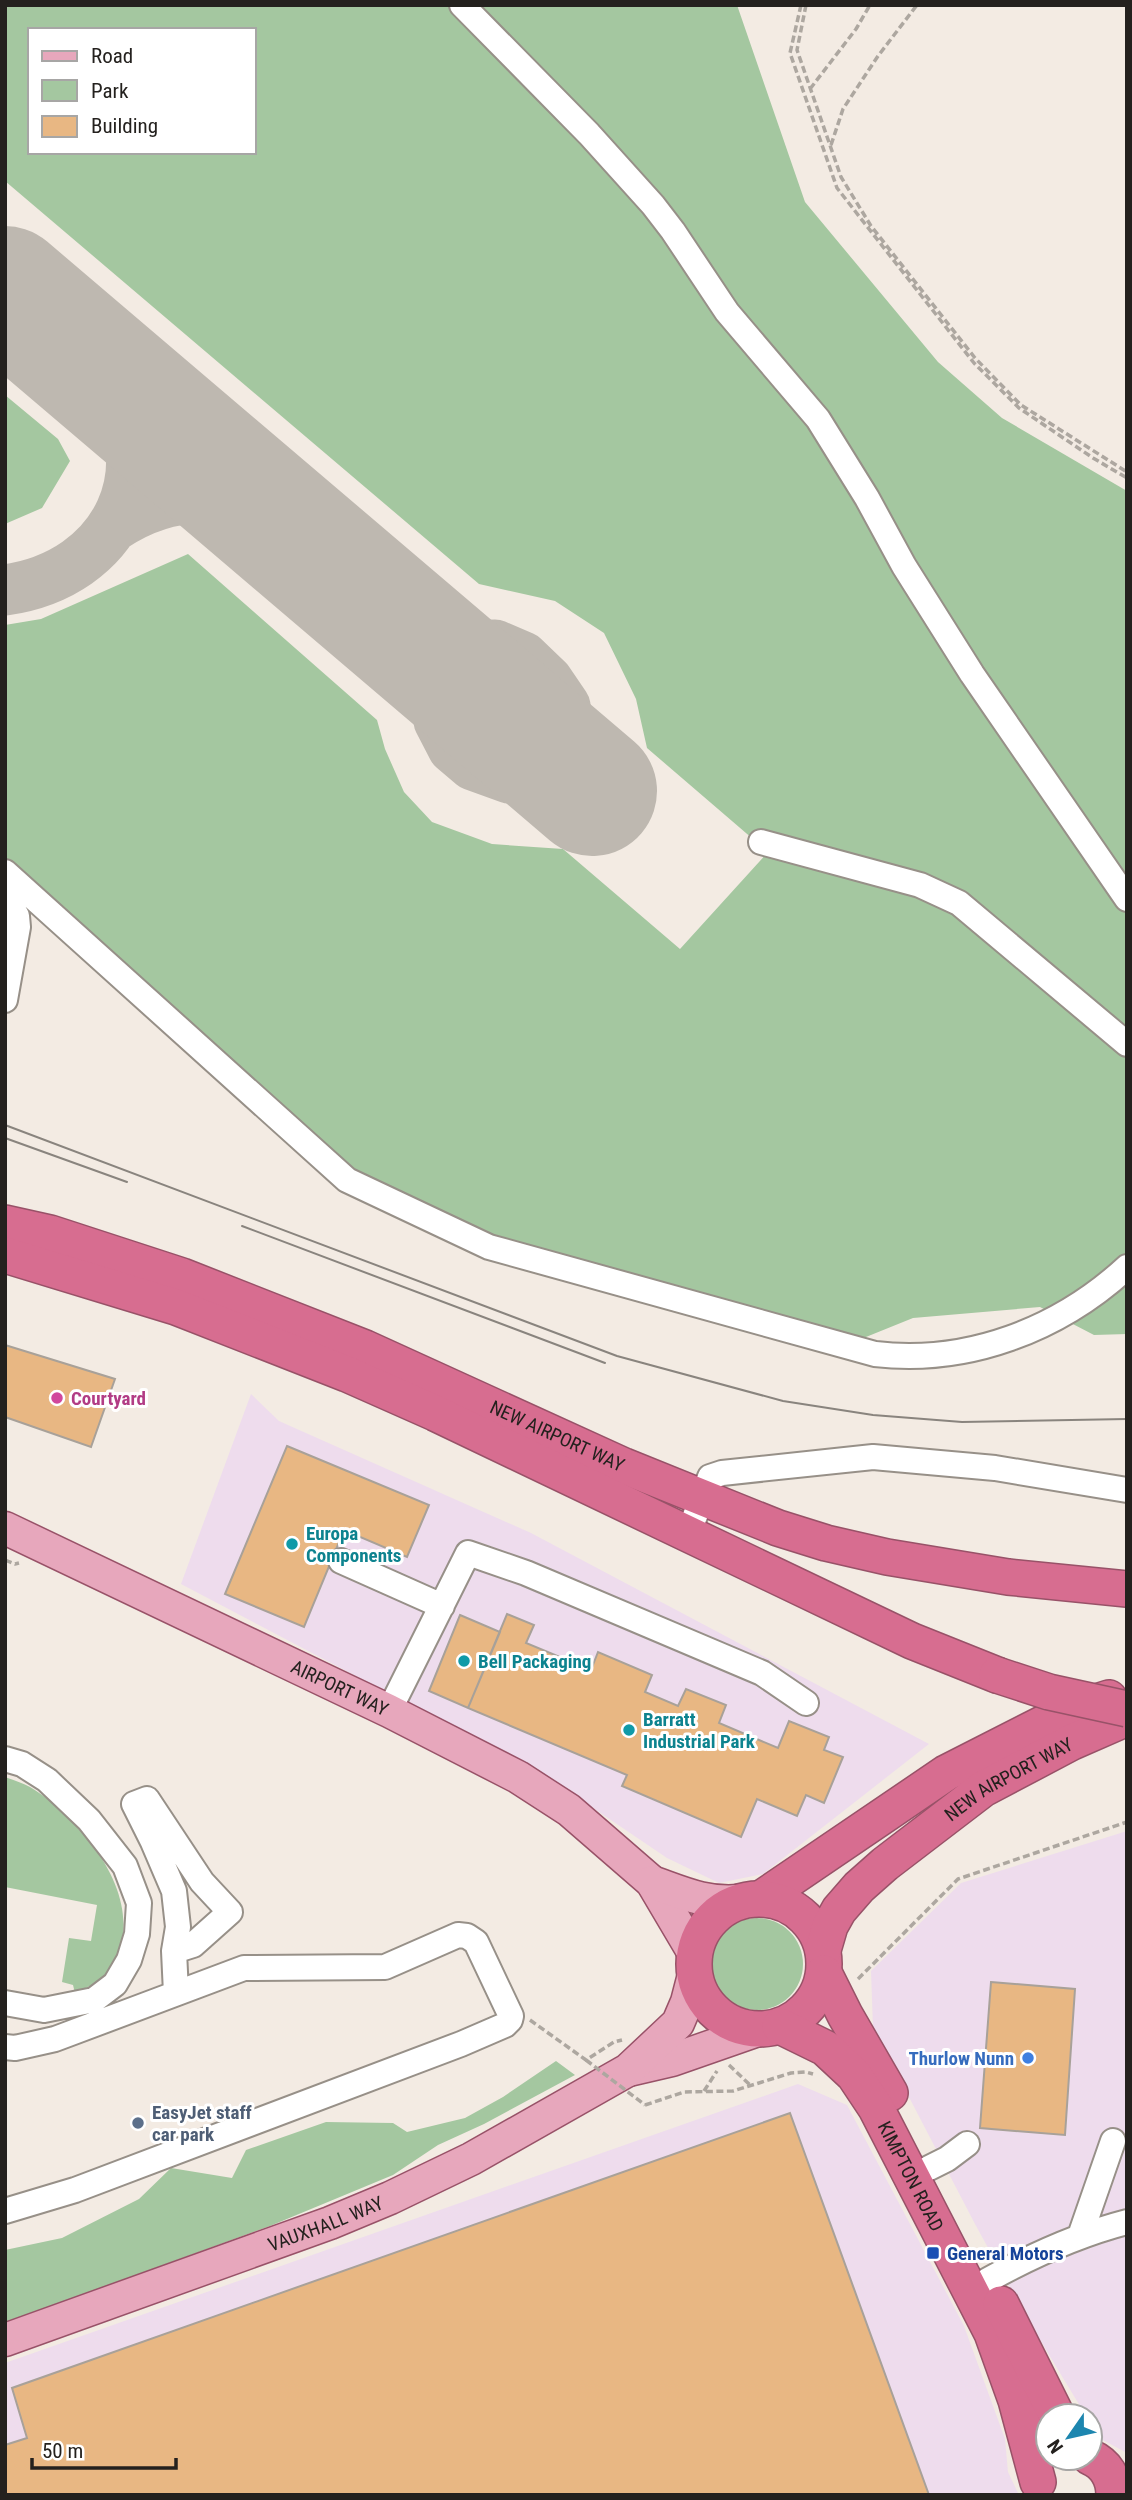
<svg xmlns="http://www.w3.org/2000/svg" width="1132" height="2500" viewBox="0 0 1132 2500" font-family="'Roboto Condensed',sans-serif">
<rect width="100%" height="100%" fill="#f3ebe3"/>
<path fill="#eedced" d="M 251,1394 L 279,1421 L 531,1533 L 929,1744 L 763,1874 L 719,1883 L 667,1858 L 574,1795 L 432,1716 L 181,1584 Z
M 1127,1831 L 1127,2453 L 1099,2438 L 1090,2422 L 1090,2416 L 1086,2416 L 1025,2315 L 975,2224 L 873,2028 L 871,1971 L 961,1883 Z
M 798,2084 L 847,2105 L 964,2326 L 1005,2439 L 1008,2472 L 1019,2495 L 5,2495 L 5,2363 Z"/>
<path fill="#a4c7a0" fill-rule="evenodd" d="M 5,5 L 737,5 L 805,202 L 938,362 L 1002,418 L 1127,491 L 1127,1334 L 1094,1335 L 1040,1307 L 913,1318 L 861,1339 L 482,1233 L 344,1165 L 5,863 L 5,625 L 41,619 L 188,554 L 377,720 L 385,749 L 404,792 L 432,822 L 492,844 L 563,849 L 680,949 L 768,852 L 647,748 L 636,699 L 604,633 L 555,601 L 479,584 L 5,181 ZM 30,30 L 254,30 L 254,152 L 30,152 Z
M 5,395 L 58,439 L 70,461 L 42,508 L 5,524 Z
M 5,1777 C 13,1780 23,1783 30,1787 C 77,1815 134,1883 122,1940 C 119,1952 116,1964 107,1974 C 100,1982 85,1988 75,1993 L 73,1985 L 62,1982 L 69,1938 L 91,1941 L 97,1905 L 5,1887 Z
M711 1964a46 46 0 1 1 92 0a46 46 0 1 1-92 0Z
M 556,2061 L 575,2075 L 484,2124 L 438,2145 L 393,2175 L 270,2226 L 5,2323 L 5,2250 L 62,2238 L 139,2199 L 171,2168 L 232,2178 L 246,2150 L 326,2122 L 393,2123 L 407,2132 L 465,2118 L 503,2097 Z"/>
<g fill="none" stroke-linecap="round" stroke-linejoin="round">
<path stroke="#beb8b0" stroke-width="51" d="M 114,526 C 161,495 211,489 263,511
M 5,590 C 118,574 169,467 101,373
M 495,645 L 523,657 L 548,681 L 565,706 L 571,745 L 565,767 L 537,777 L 509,778 L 473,765 L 453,748 L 439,721 L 434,682 L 441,662 L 464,646 Z"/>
<path stroke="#beb8b0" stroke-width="130" d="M 5,291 L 592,791"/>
</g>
<path fill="#e8b783" stroke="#a8a199" stroke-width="2" d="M 5,1345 L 115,1379 L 91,1447 L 5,1417 Z
M 287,1446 L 429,1505 L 407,1557 L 344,1530 L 304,1627 L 225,1594 Z
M 507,1614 L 534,1625 L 526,1643 L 591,1670 L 598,1652 L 652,1675 L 645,1692 L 678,1706 L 686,1689 L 726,1705 L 719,1723 L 778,1748 L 789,1721 L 829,1737 L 824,1750 L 843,1757 L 824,1803 L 806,1795 L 797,1816 L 757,1799 L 741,1837 L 622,1786 L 627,1775 L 468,1708 Z
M 460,1615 L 500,1632 L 468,1708 L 429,1691 Z
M 991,1982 L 1075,1989 L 1065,2135 L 980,2128 Z
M 790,2113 L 929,2495 L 5,2495 L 5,2445 L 27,2438 L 12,2388 Z"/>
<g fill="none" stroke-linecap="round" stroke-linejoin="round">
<defs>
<path id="minor" d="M 462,5 L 589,134 L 653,205 L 673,231 L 727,312 L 818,419 L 867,498 L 904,566 L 972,674 L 1127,899
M 761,842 L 920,885 L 959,903 L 1127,1044
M 5,872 L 347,1180 L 489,1247 L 875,1354 C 967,1365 1059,1330 1127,1267
M 5,895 L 17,916 L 18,927 L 5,1000
M 688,1534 L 710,1477 L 722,1473 L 873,1457 L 995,1468 L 1127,1490
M 341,1561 L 442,1606
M 389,1711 L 468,1553 L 526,1573 L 762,1673 L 806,1703
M 5,1759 L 22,1764 L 47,1780 L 89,1820 L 125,1866 L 139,1903 L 137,1934 L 129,1960 L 115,1984 L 94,2000 L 44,2010 L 5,2003
M 174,1951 L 193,1945 L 230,1912 L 202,1882 L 147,1799 L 134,1804 L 153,1842 L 174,1891 L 178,1927 L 174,1951 L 176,1993
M 5,2047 L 15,2048 L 55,2039 L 244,1968 L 385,1967 L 458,1935 L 467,1936 L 476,1942 L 511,2016 L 510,2020 L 505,2025 L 461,2044 L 75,2190 L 5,2211
M 929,2168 L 947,2159 L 967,2144
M 1080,2236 L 1113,2141
M 988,2280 C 1033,2255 1077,2235 1127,2222"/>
<g id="major">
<path id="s1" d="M 5,1528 L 389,1711 L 518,1777 L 569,1810 L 652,1882 L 694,1953"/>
<path d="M 652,1882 C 683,1893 706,1904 739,1901"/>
<path d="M 629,2070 L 672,2060 L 758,2030"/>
<path id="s2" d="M 5,2340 L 330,2223 L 390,2198 L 471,2159 L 628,2070 L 678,2023 L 687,2002 L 694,1975"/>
</g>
<g id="highway">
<path id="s3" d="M 5,1223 L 50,1233 L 182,1276 L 365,1348 L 624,1466 L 778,1528 L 826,1543 L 887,1557 L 1008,1577 L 1127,1589"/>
<path d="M 5,1255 L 176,1307 L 347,1374 L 435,1413 L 912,1641 L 997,1675"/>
<path d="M 762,1898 L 946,1773 L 1068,1711 L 1109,1698"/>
<circle cx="759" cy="1964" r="65"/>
<path id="s4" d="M 823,1950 L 830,1926 L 839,1910 L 859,1887 L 885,1864 L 983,1789 L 1072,1742 L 1127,1718"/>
<path d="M 824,1973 L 845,2015 L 890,2093"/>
<path id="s5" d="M 780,2026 L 825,2048 L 854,2075 L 876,2108 L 992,2333 L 1016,2400 L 1038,2482"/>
<path d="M 1001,2304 L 1057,2416"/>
<path d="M 1090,2457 C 1106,2464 1114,2477 1114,2495"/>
</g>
</defs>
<use href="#minor" stroke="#979088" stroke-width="28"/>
<use href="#major" stroke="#985268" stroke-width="35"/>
<use href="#highway" stroke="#985268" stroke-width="38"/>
<path stroke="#ada7a0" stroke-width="3.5" stroke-dasharray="7 3.5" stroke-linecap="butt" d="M 801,5 L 790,53 L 837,188 L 974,363 L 1019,408 L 1093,458 L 1127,478
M 806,5 L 797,50 L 841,177 L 871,226 L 975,358 L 1021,405 L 1127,472
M 810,89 L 856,29 L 870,5
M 831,145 L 843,109 L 878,56 L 917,5
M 5,1560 L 15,1564 L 19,1563
M 858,1979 L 958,1879 L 1127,1822
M 530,2020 L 586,2060 L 614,2042 L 622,2040
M 729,2065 L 750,2085
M 704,2091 L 717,2071
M 645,2105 L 684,2092 L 733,2091 L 791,2073 L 806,2072 L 813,2074"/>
<use href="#minor" stroke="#fff" stroke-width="24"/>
<use href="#major" stroke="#e7a7bc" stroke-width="32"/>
<use href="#highway" stroke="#d76d90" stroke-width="35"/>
<path stroke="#89847e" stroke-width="2" d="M 5,1125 L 617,1356 L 783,1401 L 873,1415 L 962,1422 L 1127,1419
M 5,1138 L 127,1182
M 242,1226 L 605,1363"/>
<defs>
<path id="highway-bridge" d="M 997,1675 L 1049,1692 L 1127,1709"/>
</defs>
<use href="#highway-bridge" stroke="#985268" stroke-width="38" stroke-linecap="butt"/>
<path stroke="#ada7a0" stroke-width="3.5" stroke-dasharray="7 3.5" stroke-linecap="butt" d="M 586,2060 L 645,2105"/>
<use href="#highway-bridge" stroke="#d76d90" stroke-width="35"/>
</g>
<circle fill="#d1479c" stroke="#fff" stroke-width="2.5" cx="57" cy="1398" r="7"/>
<g fill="#0f9aa8" stroke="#fff" stroke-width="2.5">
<circle cx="292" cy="1544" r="7"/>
<circle cx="464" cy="1661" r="7"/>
<circle cx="629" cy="1730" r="7"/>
</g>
<circle fill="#3f7fe0" stroke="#fff" stroke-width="2.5" cx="1028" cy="2058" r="7"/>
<circle fill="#5c6f8a" stroke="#fff" stroke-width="2.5" cx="138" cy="2123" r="7"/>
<rect fill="#1a4fb4" stroke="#fff" stroke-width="2.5" x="926" y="2246" width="14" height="14" rx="3.5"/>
<g text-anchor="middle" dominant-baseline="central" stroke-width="6" stroke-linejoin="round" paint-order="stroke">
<g font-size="19" font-weight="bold" fill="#b23c85" stroke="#fff" text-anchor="start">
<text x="71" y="1398">Courtyard</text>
</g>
<g font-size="19" fill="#24211e" stroke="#fff">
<text stroke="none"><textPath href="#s3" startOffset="593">NEW AIRPORT WAY</textPath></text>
<text stroke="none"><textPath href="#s1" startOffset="371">AIRPORT WAY</textPath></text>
<text stroke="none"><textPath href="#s4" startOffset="259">NEW AIRPORT WAY</textPath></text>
<text stroke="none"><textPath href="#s5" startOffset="206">KIMPTON ROAD</textPath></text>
<text stroke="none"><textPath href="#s2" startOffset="341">VAUXHALL WAY</textPath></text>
</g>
<g font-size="19" font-weight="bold" fill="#0d838f" stroke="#fff" text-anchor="start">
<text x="306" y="1533">Europa<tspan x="306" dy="22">Components</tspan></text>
<text x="478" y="1661">Bell Packaging</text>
<text x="643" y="1719">Barratt<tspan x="643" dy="22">Industrial Park</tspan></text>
</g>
<g font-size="19" font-weight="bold" fill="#366cbe" stroke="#fff" text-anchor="end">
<text x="1014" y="2058">Thurlow Nunn</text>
</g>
<g font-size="19" font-weight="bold" fill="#4e5e75" stroke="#fff" text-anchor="start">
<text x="152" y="2112">EasyJet staff<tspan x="152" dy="22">car park</tspan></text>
</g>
<g font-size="19" font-weight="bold" fill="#164399" stroke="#fff" text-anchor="start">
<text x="947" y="2253">General Motors</text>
</g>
</g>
<rect width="1132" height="2500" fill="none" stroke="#24211e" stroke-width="14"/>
<rect x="28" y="28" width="228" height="126" fill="#ffffff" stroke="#a7a6a5" stroke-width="2"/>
<rect x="42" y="51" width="35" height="10" fill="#e7a7bc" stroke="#a7a6a5" stroke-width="2"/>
<text x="91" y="63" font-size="21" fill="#24211e">Road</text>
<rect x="42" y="80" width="35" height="21" fill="#a4c7a0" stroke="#a7a6a5" stroke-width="2"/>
<text x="91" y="98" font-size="21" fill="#24211e">Park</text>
<rect x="42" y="116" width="35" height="21" fill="#e8b783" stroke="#a7a6a5" stroke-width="2"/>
<text x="91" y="133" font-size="21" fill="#24211e">Building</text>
<g transform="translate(1069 2437) rotate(236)"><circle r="33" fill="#ffffff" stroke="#a7a6a5" stroke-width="2"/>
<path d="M0-5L12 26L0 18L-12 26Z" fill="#1d86af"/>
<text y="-10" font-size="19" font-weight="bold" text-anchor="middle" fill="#24211e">N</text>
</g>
<path d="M32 2458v10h144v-10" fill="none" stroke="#24211e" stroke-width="3.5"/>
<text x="42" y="2458" font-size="21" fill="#24211e" stroke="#ffffff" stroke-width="5" paint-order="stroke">50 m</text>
</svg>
